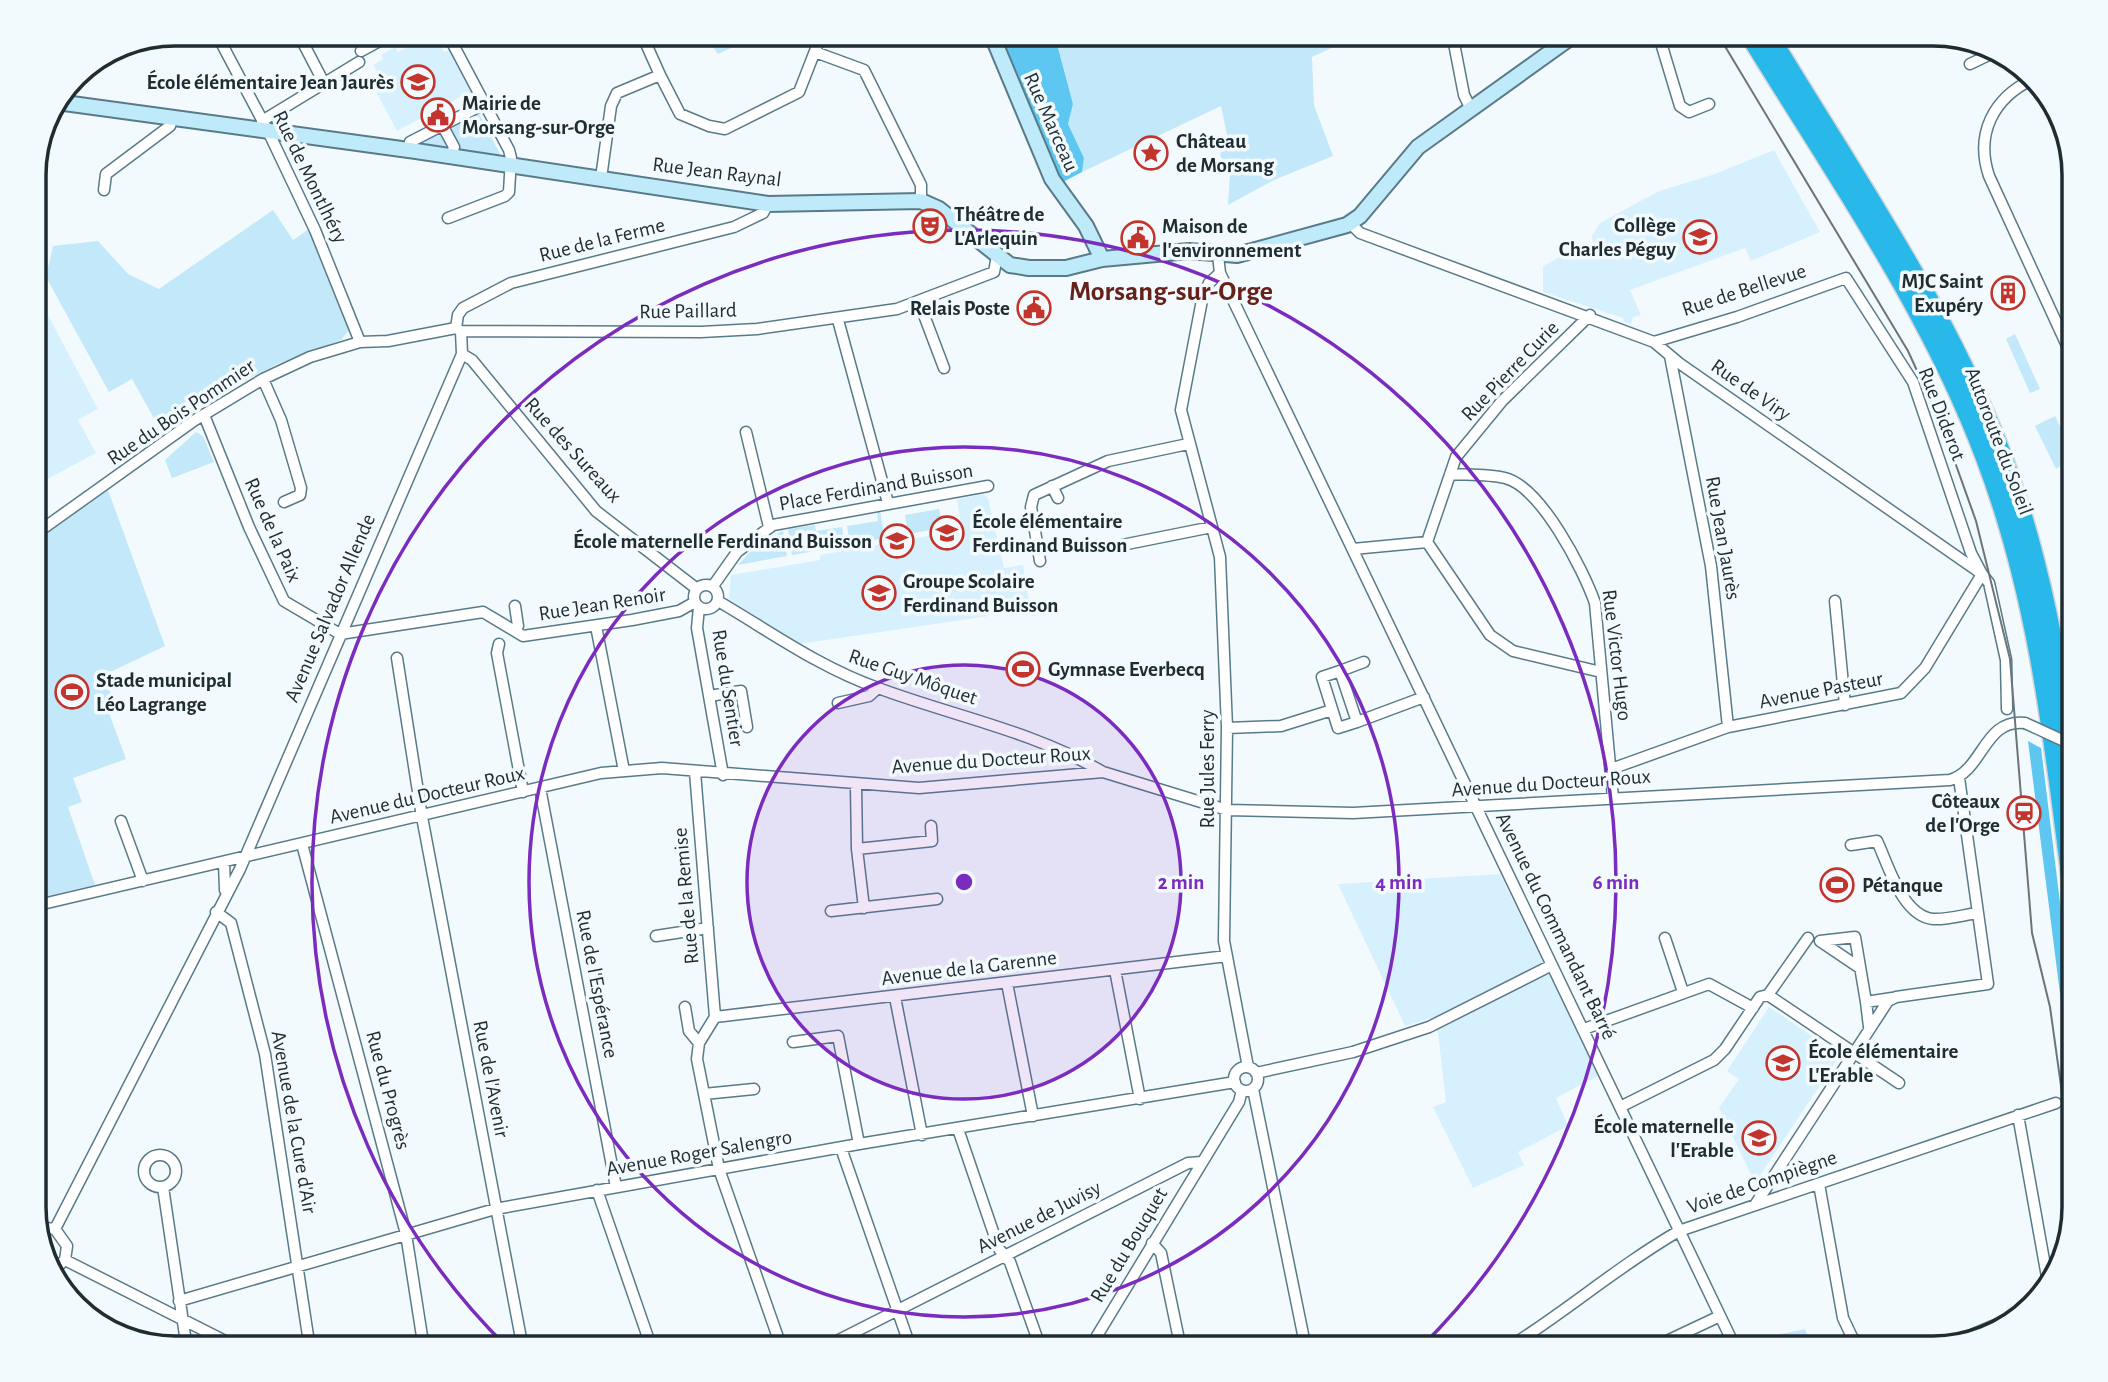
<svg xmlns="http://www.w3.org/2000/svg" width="2108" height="1382" viewBox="0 0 2108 1382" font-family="'Alegreya Sans',sans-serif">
<rect width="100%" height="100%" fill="#f3fafd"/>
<path fill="#d6f1fd" d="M 435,33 L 444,52 L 449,50 L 476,100 L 468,105 L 462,96 L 397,131 L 370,80 L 379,75 L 373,65 L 383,59 L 381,55 L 395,47 L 398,52 Z
M 1774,150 L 1820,232 L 1751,261 L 1745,248 L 1630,290 L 1641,315 L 1633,317 L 1631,324 L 1624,322 L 1623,318 L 1543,292 L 1543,266 L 1572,250 L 1593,243 L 1592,236 L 1600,223 L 1659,191 L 1715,174 Z
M 34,289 L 98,409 L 78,420 L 96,453 L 34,486 Z
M 983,494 L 988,498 L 1004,568 L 1023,565 L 1029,601 L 1026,605 L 989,610 L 989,616 L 799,644 L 729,599 L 731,575 L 820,560 L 820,555 L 962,530 L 957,499 Z
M 1500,874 L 1598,1076 L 1556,1098 L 1568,1126 L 1518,1152 L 1524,1165 L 1473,1188 L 1433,1107 L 1446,1102 L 1438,1033 L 1431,1018 L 1405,1026 L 1338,884 Z
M 1769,1007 L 1840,1055 L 1755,1183 L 1719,1108 L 1739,1079 L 1727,1071 Z"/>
<path fill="#c3e8f9" d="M 702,33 L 764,33 L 718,54 Z
M 1054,33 L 1364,33 L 1312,57 L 1314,105 L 1333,156 L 1274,180 L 1228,205 L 1230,176 L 1220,155 L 1227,135 L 1221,106 L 1082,172 L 1084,158 L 1068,124 L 1073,104 Z
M 476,108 L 500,154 L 497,158 L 414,145 Z
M 273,210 L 293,240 L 309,229 L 330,275 L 349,330 L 341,340 L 277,364 L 210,399 L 203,398 L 160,429 L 132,379 L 109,392 L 46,277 L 53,246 L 98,241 L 128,274 L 159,289 Z
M 2015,334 L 2040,389 L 2030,393 L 2006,339 Z
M 2055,416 L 2075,457 L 2056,469 L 2035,426 Z
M 196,432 L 203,436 L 214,462 L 172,478 L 165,460 Z
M 108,490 L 165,646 L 104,675 L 117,709 L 109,713 L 126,759 L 73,778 L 82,802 L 68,807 L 95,885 L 34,899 L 34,543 Z
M 939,509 L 942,523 L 937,529 L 908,534 L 905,515 Z
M 877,511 L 880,511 L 885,538 L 850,544 L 847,526 L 878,521 Z
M 815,525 L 816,531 L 842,527 L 845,546 L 792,555 L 788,529 Z
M 783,530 L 787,556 L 738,565 L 750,552 Z
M 1805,1329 L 1813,1349 L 1779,1349 L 1776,1335 Z"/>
<path fill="#5ec7f1" d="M 995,33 L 1054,33 L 1073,104 L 1068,124 L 1084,158 L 1082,172 L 1061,183 Z
M 2028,741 L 2041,748 L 2075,1024 L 2075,1112 Z"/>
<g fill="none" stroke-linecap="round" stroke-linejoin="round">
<defs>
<path id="street" d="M 216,33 L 268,131 L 315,230 L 360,342
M 447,33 L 509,150 L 511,158 L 509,192 L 505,196 L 448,218
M 651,33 L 647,46 L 660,75
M 1452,33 L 1464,95 L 1471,109
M 1658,33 L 1680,106 L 1689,112 L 1709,104
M 300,37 L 324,83
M 361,51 L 394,33
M 815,52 L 864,70 L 921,185 L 921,201
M 1970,64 L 1995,52
M 2033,79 C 1993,98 1975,134 1989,176 L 2075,363
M 262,121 L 359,62
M 440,121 L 454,147 L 451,156
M 410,142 L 484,104
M 601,178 L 611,106 L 617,93 L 660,75 L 680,114 L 709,126 L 725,129 L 799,92 L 822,33
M 104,190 L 106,174 L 170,126 L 173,117
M 1350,223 L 1360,233 L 1654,342 L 1679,363 L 1982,574 L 1989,583 L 2006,660 L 2007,709
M 1218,255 L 1220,273 L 1736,1349
M 1220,273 L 1209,283 L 1202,300 L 1181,410 L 1220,557 L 1227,728 L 1224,941 L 1248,1067
M 919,302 L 944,368
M 838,320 L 888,503
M 456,328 L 458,315 L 463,308 L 511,283 L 734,227 L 763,213 L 768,204
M 1654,342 L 1737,317 L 1846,278 L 1913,382 L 1971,553 L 1982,574
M 462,354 L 472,360 L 596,511 L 697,589
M 1670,356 L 1711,566 L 1728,727
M 263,379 L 281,420 L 301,488 L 300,495 L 284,502
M 204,415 L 249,527 L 284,601 L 340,634
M 746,432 L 769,527
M 1450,474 C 1468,475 1488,474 1505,478 C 1541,487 1583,569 1595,603 L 1613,798
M 1052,486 L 1058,498
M 34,535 L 195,420 L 263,379 L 310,357 L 360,342 L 388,341 L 456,328 L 461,331 L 701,332 L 757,329 L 897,309 L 994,272 L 997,256
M 1427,542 L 1490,635 L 1513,651 L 1601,672
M 1112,547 L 1212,527
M 1353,549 L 1427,542 L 1456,457 L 1502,401 L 1590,315
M 1040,561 L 1031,507 L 1034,495 L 1108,461 L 1188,444
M694 597a12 12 0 1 1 24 0a12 12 0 1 1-24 0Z
M 713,586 L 737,552 L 773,525 L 988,486
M 718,601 C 771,632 819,667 878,688 C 953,716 1033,731 1103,772
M 1835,601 L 1845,705
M 699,607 L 697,628 L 723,775
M 596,626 L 624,771
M 515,631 L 518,626 L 515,606
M 340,634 L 483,612 L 523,636 L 632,620 L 679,611 L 695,602
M 499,644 L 497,653 L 523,792
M 397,658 L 422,817 L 523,1349
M 1340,671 L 1357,722 L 1338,728 L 1322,677 Z
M 1340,671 L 1364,662
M 709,696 L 741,691 L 747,727
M 838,703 L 869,696 L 878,688
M 1357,722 L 1424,697
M 1227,728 L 1281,726 L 1332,710
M 1611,769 L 1728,727 L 1901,693 L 1925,668 L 1982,574
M 695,772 L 715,1017
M 856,785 L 857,849 L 864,908
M 540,788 L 616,1187
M 121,821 L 143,881
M 302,844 L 406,1234 L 424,1349
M 1851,845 L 1877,841 C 1888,864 1902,916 1933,919 C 1947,920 1963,915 1977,913
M 857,849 L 932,841 L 931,826
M 224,862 L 225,890
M 34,906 L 601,773 L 662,768 L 919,788 L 1103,772 L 1227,810 L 1353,813 L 1950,780 C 1983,771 1984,718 2025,723
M 831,911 L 937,899
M 216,912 L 231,923 L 265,1054 L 310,1349
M 656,936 L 708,928
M 1665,938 L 1683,992
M 1860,968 L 1820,941 L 1855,937 L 1866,1002
M 1115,970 L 1140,1099
M 1007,983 L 1033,1116
M 1768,995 L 1899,1083
M 895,997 L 922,1135
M 685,1007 L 689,1031 L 699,1043
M 715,1017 L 1227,956
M 715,1017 L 699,1043 L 697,1059 L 719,1169 L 782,1349
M 1869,1027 L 1866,1002 L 1892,998
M 1584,1029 L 1709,984 L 1753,1008
M 793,1042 L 838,1036 L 859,1144
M1234 1079a12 12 0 1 1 24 0a12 12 0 1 1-24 0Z
M 1256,1073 L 1353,1052 L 1429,1027 L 1552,965
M 1253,1089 L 1306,1349
M 704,1094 L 754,1089
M 1620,1107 L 1714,1060 L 1725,1049 L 1760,997 L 1768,995 L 1808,938
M 2018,1115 L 2049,1288
M 958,1129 L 999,1249 L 1010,1262 L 1041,1349
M 841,1148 L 911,1349
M144 1171a16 16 0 1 1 32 0a16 16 0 1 1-32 0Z
M 1819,1184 L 1843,1318 L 1852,1337 L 1864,1349
M 163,1187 L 187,1349
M 597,1190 L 652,1349
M 1755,1205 L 1888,1001 L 1896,997 L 1988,984 L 1959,778
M 37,1227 L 55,1229 L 67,1246 L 65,1260 L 51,1272
M 55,1229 L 240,869 L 462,354 L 461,331
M 1152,1243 L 1161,1253 L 1181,1349
M 65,1260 L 241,1349
M 179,1301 L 495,1209 L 859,1144 L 1235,1082
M 1950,1344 L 2021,1314
M 821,1349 L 1188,1163 L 1202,1162
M 1089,1349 L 1239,1102 L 1242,1090
M 1506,1349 C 1566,1312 1618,1266 1679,1231 L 2056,1103
M 1650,1349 L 1720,1316"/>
<path id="secondary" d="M 991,33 L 1052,179 L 1086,226 L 1102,259
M 57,102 L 416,151 L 768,204 L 921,201 L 939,209 L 1010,265 L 1029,268 L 1066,268 L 1102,259 L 1189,251 L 1237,255 L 1347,225 L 1360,216 L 1418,147 L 1577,33"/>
<path id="highway" d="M 1748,33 C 1832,171 1928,306 1985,458 C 2041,605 2055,759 2075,914
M 1768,33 C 1850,169 1942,301 2000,449 C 2041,555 2060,667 2075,779"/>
</defs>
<use href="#street" stroke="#597a89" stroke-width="13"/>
<use href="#secondary" stroke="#597a89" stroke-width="18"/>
<use href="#highway" stroke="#d2d5d6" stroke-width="21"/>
<use href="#street" stroke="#fff" stroke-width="10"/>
<use href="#secondary" stroke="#bfeaf9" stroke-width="14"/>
<use href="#highway" stroke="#29b8ea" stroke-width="18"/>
<path stroke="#6a757a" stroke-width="2" d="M 1717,33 L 1908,351 L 1941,423 L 1976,521 L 2010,659 L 2032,933 L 2050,1007 L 2075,1186"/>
<defs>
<path id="street-bridge" d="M 2025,723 L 2075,746"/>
</defs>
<use href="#street-bridge" stroke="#597a89" stroke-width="13" stroke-linecap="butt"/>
<use href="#street-bridge" stroke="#fff" stroke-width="10"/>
</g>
<circle cx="964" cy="882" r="217" fill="#7b2cbf" fill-opacity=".12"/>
<g fill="none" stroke="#7b2cbf" stroke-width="3.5">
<circle cx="964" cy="882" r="217"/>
<circle cx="964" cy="882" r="435"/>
<path d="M507 1347A652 652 0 1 1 1421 1347"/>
</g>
<defs>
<symbol id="school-ring" viewBox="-11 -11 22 22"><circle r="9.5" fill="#f3fafd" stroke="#c3352c" stroke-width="1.5"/><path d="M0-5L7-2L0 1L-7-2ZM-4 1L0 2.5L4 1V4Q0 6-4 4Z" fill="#c3352c"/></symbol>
<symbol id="civic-ring" viewBox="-11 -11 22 22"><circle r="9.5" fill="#f3fafd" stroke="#c3352c" stroke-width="1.5"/><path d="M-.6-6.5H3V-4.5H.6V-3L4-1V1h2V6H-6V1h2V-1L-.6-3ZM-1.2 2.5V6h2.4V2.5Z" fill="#c3352c"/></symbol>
<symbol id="sight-ring" viewBox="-11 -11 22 22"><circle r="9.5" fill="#f3fafd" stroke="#c3352c" stroke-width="1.5"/><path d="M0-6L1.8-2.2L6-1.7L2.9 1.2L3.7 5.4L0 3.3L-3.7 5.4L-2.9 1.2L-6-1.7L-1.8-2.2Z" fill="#c3352c"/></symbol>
<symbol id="theatre-ring" viewBox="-11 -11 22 22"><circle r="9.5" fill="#f3fafd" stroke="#c3352c" stroke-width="1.5"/><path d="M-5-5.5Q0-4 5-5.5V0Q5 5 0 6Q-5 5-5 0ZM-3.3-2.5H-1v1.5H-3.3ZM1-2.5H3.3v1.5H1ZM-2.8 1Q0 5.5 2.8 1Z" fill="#c3352c"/></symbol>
<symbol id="building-ring" viewBox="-11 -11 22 22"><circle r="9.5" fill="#f3fafd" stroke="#c3352c" stroke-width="1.5"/><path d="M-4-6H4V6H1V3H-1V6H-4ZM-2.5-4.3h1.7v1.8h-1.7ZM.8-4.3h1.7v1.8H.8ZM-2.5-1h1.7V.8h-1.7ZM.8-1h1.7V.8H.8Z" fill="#c3352c"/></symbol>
<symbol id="stadium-ring" viewBox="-11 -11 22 22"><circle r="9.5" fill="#f3fafd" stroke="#c3352c" stroke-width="1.5"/><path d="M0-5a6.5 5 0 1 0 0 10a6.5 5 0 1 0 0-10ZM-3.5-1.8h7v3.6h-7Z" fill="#c3352c"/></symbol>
<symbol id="station-ring" viewBox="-11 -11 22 22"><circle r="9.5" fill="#f3fafd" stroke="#c3352c" stroke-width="1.5"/><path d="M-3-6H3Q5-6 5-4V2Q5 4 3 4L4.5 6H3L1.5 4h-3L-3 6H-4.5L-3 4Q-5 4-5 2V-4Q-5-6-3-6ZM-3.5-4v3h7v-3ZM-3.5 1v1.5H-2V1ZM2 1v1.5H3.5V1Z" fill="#c3352c"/></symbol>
</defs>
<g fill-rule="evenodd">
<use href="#school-ring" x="399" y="63" width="38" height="38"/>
<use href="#civic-ring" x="419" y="96" width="38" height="38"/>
<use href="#sight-ring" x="1132" y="134" width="38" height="38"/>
<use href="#theatre-ring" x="911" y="207" width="38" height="38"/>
<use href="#school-ring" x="1681" y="218" width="38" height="38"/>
<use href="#civic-ring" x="1119" y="219" width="38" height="38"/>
<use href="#building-ring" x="1989" y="274" width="38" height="38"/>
<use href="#civic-ring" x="1015" y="289" width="38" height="38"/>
<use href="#school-ring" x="928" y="514" width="38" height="38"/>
<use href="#school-ring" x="878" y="522" width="38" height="38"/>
<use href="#school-ring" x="860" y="574" width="38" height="38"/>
<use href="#stadium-ring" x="1004" y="650" width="38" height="38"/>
<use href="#stadium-ring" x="53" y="673" width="38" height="38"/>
<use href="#station-ring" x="2005" y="794" width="38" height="38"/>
<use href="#stadium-ring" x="1818" y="866" width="38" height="38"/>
<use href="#school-ring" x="1764" y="1044" width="38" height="38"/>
<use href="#school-ring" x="1740" y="1119" width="38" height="38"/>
</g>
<g text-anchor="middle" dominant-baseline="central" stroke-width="7" stroke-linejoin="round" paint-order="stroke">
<g font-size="21" font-weight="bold" fill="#1f2d33" stroke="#f3fafd" text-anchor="start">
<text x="394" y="82" text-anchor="end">École élémentaire Jean Jaurès</text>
<text x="462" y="103">Mairie de<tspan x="462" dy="24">Morsang-sur-Orge</tspan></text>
<text x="1176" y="141">Château<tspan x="1176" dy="24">de Morsang</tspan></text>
<text x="954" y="214">Théâtre de<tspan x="954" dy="24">L'Arlequin</tspan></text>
<text x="1676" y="225" text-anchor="end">Collège<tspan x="1676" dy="24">Charles Péguy</tspan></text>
<text x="1162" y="226">Maison de<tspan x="1162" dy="24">l'environnement</tspan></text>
<text x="1983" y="281" text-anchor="end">MJC Saint<tspan x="1983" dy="24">Exupéry</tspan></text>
<text x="1010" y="308" text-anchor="end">Relais Poste</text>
<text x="972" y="521">École élémentaire<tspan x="972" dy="24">Ferdinand Buisson</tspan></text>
<text x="872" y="541" text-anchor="end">École maternelle Ferdinand Buisson</text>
<text x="903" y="581">Groupe Scolaire<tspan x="903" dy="24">Ferdinand Buisson</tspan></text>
<text x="1048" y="669">Gymnase Everbecq</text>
<text x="96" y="680">Stade municipal<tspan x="96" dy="24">Léo Lagrange</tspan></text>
<text x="2000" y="801" text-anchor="end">Côteaux<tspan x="2000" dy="24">de l'Orge</tspan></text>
<text x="1862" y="885">Pétanque</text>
<text x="1808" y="1051">École élémentaire<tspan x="1808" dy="24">L'Erable</tspan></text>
<text x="1734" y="1126" text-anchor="end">École maternelle<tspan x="1734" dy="24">l'Erable</tspan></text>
</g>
<g font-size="21" fill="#1f2d33" stroke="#f3fafd">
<text transform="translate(1051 122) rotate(66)">Rue Marceau</text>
<text transform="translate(717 172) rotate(7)">Rue Jean Raynal</text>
<text transform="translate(310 177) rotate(64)">Rue de Montlhéry</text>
<text transform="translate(602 240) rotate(-14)">Rue de la Ferme</text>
<text transform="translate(1744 290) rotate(-18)">Rue de Bellevue</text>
<text transform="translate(688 311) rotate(-1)">Rue Paillard</text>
<text transform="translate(1510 371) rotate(-46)">Rue Pierre Curie</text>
<text transform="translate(1751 390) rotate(35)">Rue de Viry</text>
<text transform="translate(181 412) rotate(-34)">Rue du Bois Pommier</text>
<text transform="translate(1942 414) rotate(69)">Rue Diderot</text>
<text transform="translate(1999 441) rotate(69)">Autoroute du Soleil</text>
<text transform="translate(573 450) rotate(48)">Rue des Sureaux</text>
<text transform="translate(876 487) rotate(-10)">Place Ferdinand Buisson</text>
<text transform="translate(273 530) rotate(66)">Rue de la Paix</text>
<text transform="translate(1723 538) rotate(80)">Rue Jean Jaurès</text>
<text transform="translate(602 604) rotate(-9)">Rue Jean Renoir</text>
<text transform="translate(330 608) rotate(-67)">Avenue Salvador Allende</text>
<text transform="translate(1617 655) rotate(83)">Rue Victor Hugo</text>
<text transform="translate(913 677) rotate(19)">Rue Guy Môquet</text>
<text transform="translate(728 688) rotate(81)">Rue du Sentier</text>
<text transform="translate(1821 690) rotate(-11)">Avenue Pasteur</text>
<text transform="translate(991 760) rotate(-4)">Avenue du Docteur Roux</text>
<text transform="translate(1207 769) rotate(-90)">Rue Jules Ferry</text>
<text transform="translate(1551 783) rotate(-4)">Avenue du Docteur Roux</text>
<text transform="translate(427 795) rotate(-13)">Avenue du Docteur Roux</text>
<text transform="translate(686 896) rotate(-95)">Rue de la Remise</text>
<text transform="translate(1556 926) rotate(64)">Avenue du Commandant Barré</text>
<text transform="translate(969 968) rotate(-7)">Avenue de la Garenne</text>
<text transform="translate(597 984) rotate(79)">Rue de l'Espérance</text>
<text transform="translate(491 1079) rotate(79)">Rue de l'Avenir</text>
<text transform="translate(388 1090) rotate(75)">Rue du Progrès</text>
<text transform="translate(294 1122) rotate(80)">Avenue de la Cure d'Air</text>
<text transform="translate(699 1153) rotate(-10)">Avenue Roger Salengro</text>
<text transform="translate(1762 1182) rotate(-19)">Voie de Compiègne</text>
<text transform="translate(1039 1217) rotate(-27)">Avenue de Juvisy</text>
<text transform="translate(1129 1245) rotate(-59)">Rue du Bouquet</text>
</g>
<g font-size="28" font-weight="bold" fill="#66211b" stroke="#f3fafd">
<text x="1171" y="292">Morsang-sur-Orge</text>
</g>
</g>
<path d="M0 0H2108V1382H0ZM175 46H1933A129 129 0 0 1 2062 175V1207A129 129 0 0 1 1933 1336H175A129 129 0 0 1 46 1207V175A129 129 0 0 1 175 46Z" fill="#f3fafd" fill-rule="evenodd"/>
<path fill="none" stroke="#1f2d33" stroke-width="3.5" d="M175 46H1933A129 129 0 0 1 2062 175V1207A129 129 0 0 1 1933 1336H175A129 129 0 0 1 46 1207V175A129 129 0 0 1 175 46Z"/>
<circle cx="964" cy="882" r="10" fill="#7b2cbf" stroke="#f3fafd" stroke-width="3.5"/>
<g font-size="21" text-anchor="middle" font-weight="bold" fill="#7b2cbf" stroke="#f3fafd" stroke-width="7" stroke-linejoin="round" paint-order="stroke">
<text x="1181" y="889">2 min</text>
<text x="1399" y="889">4 min</text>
<text x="1616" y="889">6 min</text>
</g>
</svg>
